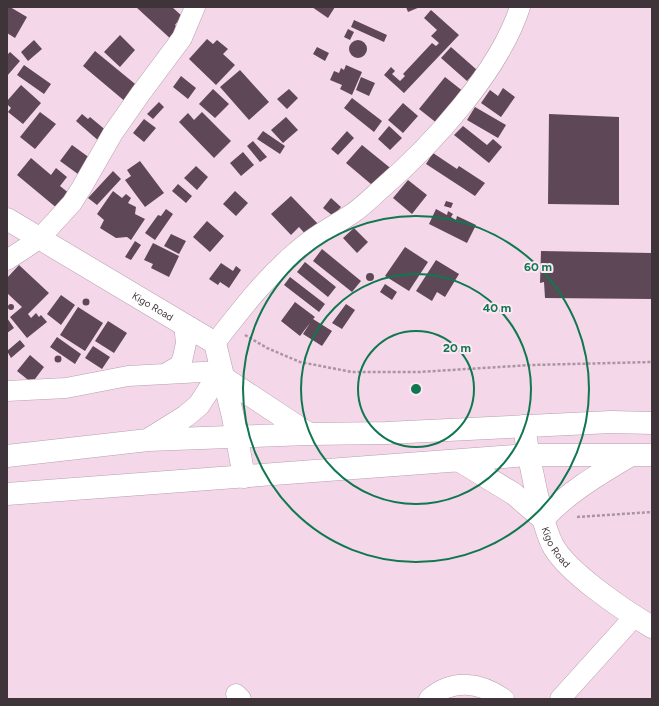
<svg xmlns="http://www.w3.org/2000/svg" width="659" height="706" viewBox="0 0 659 706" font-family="Figtree,sans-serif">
<rect width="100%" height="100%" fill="#f4d8e9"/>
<path fill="#5e4756" d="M 7,7 L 10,7 L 27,17 L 15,38 L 7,33 Z
M 136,7 L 172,7 L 182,16 L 175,25 L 182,32 L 173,41 Z
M 312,7 L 335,7 L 328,18 Z
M 406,7 L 420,7 L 408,12 Z
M 431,10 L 459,35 L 404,93 L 384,75 L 391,67 L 395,71 L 392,74 L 400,81 L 405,76 L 403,74 L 432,43 L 436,46 L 439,43 L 431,36 L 437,30 L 424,18 Z
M 354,20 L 387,35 L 384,42 L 351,27 Z
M 348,29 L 354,32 L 350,40 L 344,37 Z
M 120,35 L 135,50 L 120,67 L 104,52 Z
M 207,39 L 213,44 L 217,40 L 228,49 L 223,54 L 235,65 L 216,85 L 189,59 Z
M 34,40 L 42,49 L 28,61 L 21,52 Z
M349 49a9 9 0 1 1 18 0a9 9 0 1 1-18 0Z
M 317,47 L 329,53 L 325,61 L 313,54 Z
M 451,47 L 477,70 L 467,81 L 441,58 Z
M 95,51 L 140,88 L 127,103 L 83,66 Z
M 10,52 L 20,61 L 7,76 L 7,55 Z
M 24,65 L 51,84 L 44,94 L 17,75 Z
M 346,65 L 362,72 L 352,95 L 340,89 L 342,85 L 330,80 L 334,71 L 339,73 L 341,68 L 344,70 Z
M 240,70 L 269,102 L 249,120 L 220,87 Z
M 181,76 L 196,88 L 188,99 L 173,87 Z
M 361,77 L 375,83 L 369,96 L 356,90 Z
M 445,77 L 464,92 L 438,124 L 419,109 Z
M 21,85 L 41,103 L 23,124 L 8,112 L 11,108 L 7,104 L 7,101 Z
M 503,88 L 515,97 L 501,117 L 481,103 L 490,90 L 498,96 Z
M 213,89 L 229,104 L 215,118 L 199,104 Z
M 289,89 L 298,98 L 287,109 L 277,99 Z
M 352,98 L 382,121 L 374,132 L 344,108 Z
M 159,102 L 164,107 L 153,119 L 147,114 Z
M 403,103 L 418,116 L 403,133 L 388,120 Z
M 475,107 L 506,125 L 498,138 L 467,120 Z
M 40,112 L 56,124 L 35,149 L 20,137 Z
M 202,112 L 231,141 L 214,158 L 179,122 L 188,113 L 194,120 Z
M 82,114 L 88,119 L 90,117 L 108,132 L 100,142 L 76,121 Z
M 549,114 L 619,117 L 619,205 L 548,204 Z
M 286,117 L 298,130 L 283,143 L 271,130 Z
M 144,119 L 156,128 L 144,142 L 133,133 Z
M 389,126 L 402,138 L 390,150 L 378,139 Z
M 463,126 L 487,145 L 493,139 L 502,147 L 489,163 L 454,135 Z
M 263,131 L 285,146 L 280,154 L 257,139 Z
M 347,131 L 354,138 L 338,155 L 331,149 Z
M 253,141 L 267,157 L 260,162 L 247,146 Z
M 72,145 L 94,161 L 82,177 L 60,161 Z
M 362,145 L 394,171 L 378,190 L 346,163 Z
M 243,152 L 254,165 L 241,176 L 230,163 Z
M 433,153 L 457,169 L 459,166 L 485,183 L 475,196 L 426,164 Z
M 31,158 L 51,175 L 56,168 L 67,177 L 60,186 L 70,194 L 58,209 L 17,175 Z
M 140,161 L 164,193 L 145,207 L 125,180 L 131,176 L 127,170 Z
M 196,166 L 208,177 L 197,190 L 184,178 Z
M 113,171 L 121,179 L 97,205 L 88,198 Z
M 408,180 L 427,195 L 412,214 L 393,198 Z
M 178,184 L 192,196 L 186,203 L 172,191 Z
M 113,191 L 122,198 L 126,194 L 131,198 L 128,203 L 136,207 L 135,214 L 145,219 L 131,240 L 127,237 L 116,238 L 100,228 L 104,220 L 97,214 Z
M 235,191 L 248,203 L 236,216 L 223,204 Z
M 291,196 L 320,226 L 308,237 L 299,227 L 291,235 L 271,214 Z
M 331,198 L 341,207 L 333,216 L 323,208 Z
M 446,201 L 453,203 L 451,208 L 444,206 Z
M 166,209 L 173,214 L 155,240 L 145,233 L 158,215 L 161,216 Z
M 436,209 L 447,215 L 448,211 L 453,214 L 451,217 L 456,220 L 457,216 L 476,225 L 467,243 L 429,224 Z
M 207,221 L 224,236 L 210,252 L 193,237 Z
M 354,228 L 368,242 L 357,253 L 343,238 Z
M 171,234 L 186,241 L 179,254 L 164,246 Z
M 135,241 L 141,245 L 131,260 L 125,257 Z
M 153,243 L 179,256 L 169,277 L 151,268 L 153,264 L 144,260 Z
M 405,247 L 428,262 L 409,291 L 385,276 Z
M 322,249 L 361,281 L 352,292 L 313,261 Z
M 541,251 L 652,253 L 652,299 L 545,298 L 544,282 L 540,283 Z
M 436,260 L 459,274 L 445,297 L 437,292 L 432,301 L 416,291 Z
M 305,262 L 336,287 L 328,297 L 297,272 Z
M 221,263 L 233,271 L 236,266 L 241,270 L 229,288 L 220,282 L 218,285 L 209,279 Z
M 19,265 L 49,293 L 28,314 L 31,318 L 36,313 L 39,317 L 41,315 L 47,322 L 27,338 L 10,317 L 22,307 L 7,293 L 7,278 Z
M366 277a4 4 0 1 1 8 0a4 4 0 1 1-8 0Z
M 290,277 L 325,304 L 319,312 L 284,285 Z
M 385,284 L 397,292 L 392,300 L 380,292 Z
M 61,295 L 75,305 L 61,325 L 47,314 Z
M82.5 302a3.5 3.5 0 1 1 7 0a3.5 3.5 0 1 1-7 0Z
M 295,302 L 315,317 L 313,319 L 332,331 L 322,346 L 303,334 L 310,323 L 300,336 L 281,321 Z
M8 307a3 3 0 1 1 6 0a3 3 0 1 1-6 0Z
M 346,304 L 355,310 L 342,329 L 332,323 Z
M 78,307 L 103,323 L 85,351 L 60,335 Z
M 7,318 L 14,328 L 7,333 Z
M 108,321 L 127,333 L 114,353 L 95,341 Z
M 57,337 L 81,354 L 75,364 L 50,347 Z
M 20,340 L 25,346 L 11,358 L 7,351 Z
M 93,346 L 110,357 L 102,369 L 85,358 Z
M 30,355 L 44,367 L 32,383 L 17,371 Z
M54.5 359a3.5 3.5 0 1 1 7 0a3.5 3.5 0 1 1-7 0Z"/>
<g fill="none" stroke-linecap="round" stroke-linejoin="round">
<defs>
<path id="street" d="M 7,260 L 39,239 L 72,203 L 82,187 L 113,133 L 141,93 L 182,38 L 195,7
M 215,343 C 240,311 265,278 296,252 C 313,236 334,226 353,213 C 363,206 372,197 381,189 C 432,145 499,72 520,7
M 165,374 L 221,371
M 7,391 L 66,388 L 128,376 L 165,374 L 180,365 L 183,357 L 186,343 L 184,324
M 236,694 L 241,699
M 429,699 C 452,678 480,682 504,699
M 560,699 L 634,617"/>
<g id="secondary">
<path id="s1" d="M 7,219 L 215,343 L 233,417 L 244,477"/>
<path id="s2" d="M 524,426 C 527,449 532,472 537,495 C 541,512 545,529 552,544 C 566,572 625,611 652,627"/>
</g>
<path id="highway" d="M 224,378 L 309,434
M 149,439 L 186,416 L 199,405 L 221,371
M 7,456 L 148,440 L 309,434 L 386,433 L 611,422 L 652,423
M 460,461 L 514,494 L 543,519 C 568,492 599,474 631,455
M 7,494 L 528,455 L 652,455"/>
</defs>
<use href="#street" stroke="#b89eae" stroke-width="21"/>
<use href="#secondary" stroke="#b89eae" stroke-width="23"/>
<use href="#highway" stroke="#b89eae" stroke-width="23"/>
<path stroke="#aa95a1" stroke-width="2.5" stroke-dasharray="3 2" stroke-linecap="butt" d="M 245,335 L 267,348 L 300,362 L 352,372 L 419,372 L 531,365 L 652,362
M 577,517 L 652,512"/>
<use href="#street" stroke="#fff" stroke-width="20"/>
<use href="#secondary" stroke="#fff" stroke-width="22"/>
<use href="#highway" stroke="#fff" stroke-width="22"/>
</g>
<g fill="none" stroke="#10774f" stroke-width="2">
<circle cx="416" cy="389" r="58"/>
<circle cx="416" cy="389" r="115"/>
<circle cx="416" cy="389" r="173"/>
</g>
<g text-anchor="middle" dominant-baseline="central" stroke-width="4" stroke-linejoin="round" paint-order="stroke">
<g font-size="10" fill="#3f343a" stroke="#fee7f5">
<text stroke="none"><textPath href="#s1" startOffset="170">Kigo Road</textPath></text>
<text stroke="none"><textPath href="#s2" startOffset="126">Kigo Road</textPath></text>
</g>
</g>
<circle cx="416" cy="389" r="6" fill="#10774f" stroke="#fee7f5" stroke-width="2"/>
<g font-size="12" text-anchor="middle" font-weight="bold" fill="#10774f" stroke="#fee7f5" stroke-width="4" stroke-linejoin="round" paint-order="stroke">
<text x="538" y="271">60 m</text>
<text x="497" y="312">40 m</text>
<text x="457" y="352">20 m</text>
</g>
<rect width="659" height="706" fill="none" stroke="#3f343a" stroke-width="16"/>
</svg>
